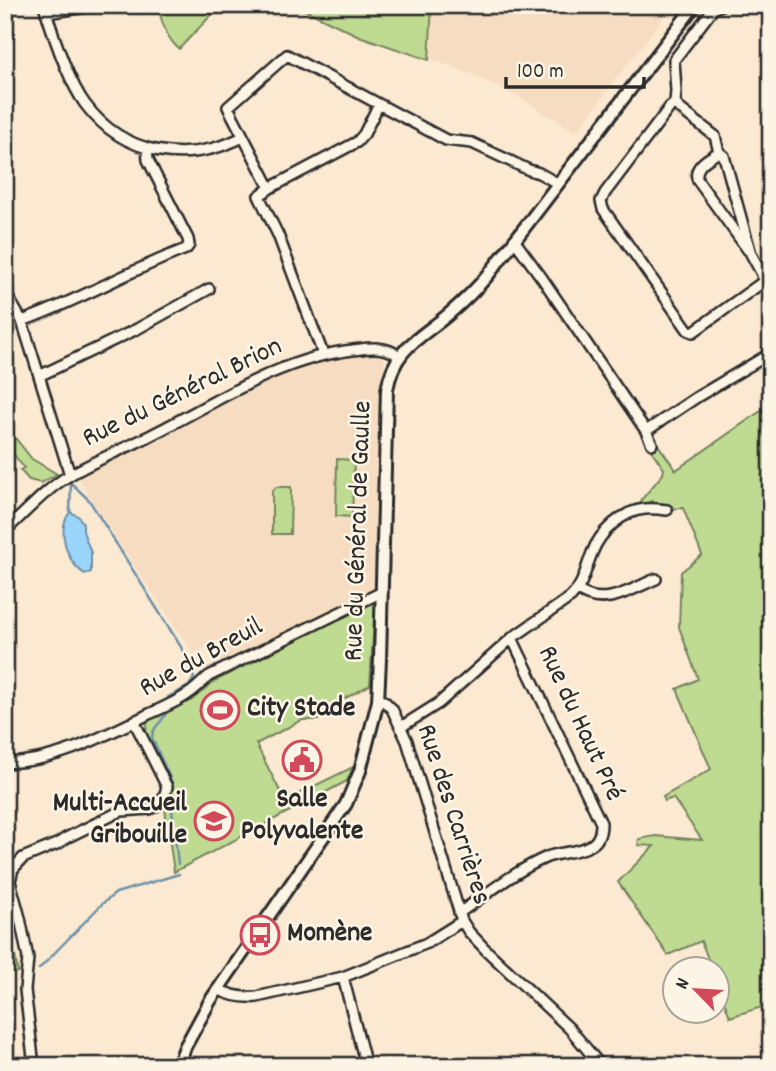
<svg xmlns="http://www.w3.org/2000/svg" width="776" height="1071" viewBox="0 0 776 1071" font-family="Dekko,sans-serif">
<rect width="100%" height="100%" fill="#fbe9d2"/>
<filter id="ink" filterUnits="userSpaceOnUse"><feTurbulence type="fractalNoise" baseFrequency=".0143" numOctaves="2"/><feDisplacementMap in="SourceGraphic" scale="14" xChannelSelector="R" yChannelSelector="G"/><feConvolveMatrix kernelMatrix="1 2 1 2 8 2 1 2 1" color-interpolation-filters="sRGB"/></filter>
<g filter="url(#ink)">
<path fill="#f6ddc2" d="M 415,5 L 673,5 L 576,132 L 525,101 L 474,75 L 411,52 Z
M 373,354 L 381,356 L 384,360 L 385,366 L 378,590 L 222,666 L 212,644 L 194,654 L 127,555 L 87,493 L 79,477 L 157,440 L 229,398 L 287,371 L 351,355 Z"/>
<path fill="#bfdb92" stroke="#75835e" stroke-width="2" d="M 159,5 L 221,5 L 179,49 C 167,39 160,20 159,5 Z
M 295,5 L 432,5 L 429,60 L 359,36 Z
M 771,404 L 771,1004 L 730,1017 L 717,982 L 716,970 L 712,969 L 701,941 L 668,955 L 618,882 L 654,846 L 638,845 L 639,839 L 655,836 L 702,840 L 673,798 L 665,801 L 663,797 L 711,769 L 677,689 L 698,679 L 679,627 L 681,572 L 702,555 L 683,508 C 671,509 660,511 652,501 L 640,505 L 642,499 L 663,474 L 664,469 L 649,447 L 656,442 L 676,470 Z
M 5,425 L 32,459 L 57,474 L 41,483 L 29,480 L 20,470 L 24,468 L 8,447 L 5,446 Z
M 337,459 L 354,460 L 352,517 L 336,516 Z
M 276,487 L 291,487 L 290,534 L 272,534 L 272,492 Z
M 375,601 L 370,685 L 340,701 L 342,708 L 339,709 L 336,703 L 316,713 L 318,720 L 302,720 L 256,744 L 282,795 L 286,796 L 290,795 L 292,797 L 353,767 L 347,781 L 174,872 L 165,809 L 171,797 L 146,732 L 147,724 L 151,718 L 192,700 L 213,682 Z
M 5,911 L 8,918 L 18,972 L 5,973 Z"/>
<path fill="#9bd5fb" stroke="#6e91a8" stroke-width="2" d="M 70,512 L 78,516 L 83,523 L 83,531 L 91,553 L 91,572 L 85,574 C 67,563 56,530 70,512 Z"/>
<g fill="none" stroke-linecap="round" stroke-linejoin="round">
<path stroke="#6e91a8" stroke-width="2.5" d="M 71,483 L 89,500 L 181,647 L 194,678 L 189,686 L 168,697
M 70,512 L 71,484
M 166,712 C 164,722 152,726 152,738 L 173,785
M 174,802 L 172,810 L 178,864
M 39,969 L 103,903 L 116,893 L 179,874"/>
<defs>
<path id="minor" d="M 44,5 C 53,35 67,79 85,104 C 124,156 187,165 243,137
M 46,13 L 87,7
M 675,103 L 679,108 L 715,136 L 719,152 C 707,159 692,167 698,181 L 748,250
M 719,152 L 724,156 L 751,254 L 762,274 L 763,282 L 693,332 L 688,330 L 603,209 L 601,201 L 605,193 L 670,107 L 675,103 L 676,91 L 674,60 L 713,9 L 721,5
M 270,188 L 228,107 L 287,55 L 446,140 L 472,143 L 529,170 L 539,173 L 557,183
M 514,240 L 542,278 L 646,431 L 652,444
M 5,292 L 22,321 L 70,475
M 22,321 C 78,301 130,270 186,249 L 189,245 L 188,239 L 148,160 L 147,148
M 323,354 L 278,235 L 259,196 L 270,188 L 357,142 L 364,134 L 379,104
M 39,376 L 137,329 L 209,289
M 646,431 L 697,397 L 771,353
M 5,531 C 26,512 46,489 70,475 C 98,459 129,447 157,432 C 220,400 281,358 353,350 C 370,348 384,345 399,356
M 578,590 C 603,609 631,589 656,579
M 378,701 L 384,701 L 392,709 L 407,741 L 462,921 L 469,932 L 487,951 L 570,1029 L 601,1066
M 401,727 L 439,703 L 512,638 L 571,597 C 584,584 585,570 592,553 C 600,532 622,511 645,509 C 652,508 660,509 667,510
M 5,763 C 56,762 104,736 149,714 C 162,708 177,702 188,694 C 196,689 202,682 209,676 L 382,592
M 459,913 C 487,894 515,871 547,857 C 560,852 577,853 589,846 C 599,842 601,832 601,823 L 512,638
M 343,977 L 366,1066
M 218,989 C 230,996 243,998 257,997 L 343,977 L 427,943 L 462,921
M 34,1066 L 25,990 L 28,958 L 20,918 L 10,881 L 13,869 L 23,858 L 59,843 L 66,838 L 121,811 L 150,809 L 162,803 L 167,787 L 134,721"/>
<path id="tertiary" d="M 178,1066 L 185,1047 L 210,1001 L 346,804 L 360,771 L 378,701 L 380,659 L 387,390 C 394,347 420,339 450,313 C 464,301 477,288 489,274 L 695,5"/>
</defs>
<use href="#minor" stroke="#2b2b2b" stroke-width="14"/>
<use href="#tertiary" stroke="#2b2b2b" stroke-width="16"/>
<use href="#minor" stroke="#fcf5e5" stroke-width="9"/>
<use href="#tertiary" stroke="#fcf5e5" stroke-width="10"/>
</g>
</g>
<defs>
<symbol id="stadium-ring" viewBox="-11 -11 22 22"><circle r="9.5" fill="#fcf5e5" stroke="#d1495b" stroke-width="1.5"/><path d="M0-5a6.5 5 0 1 0 0 10a6.5 5 0 1 0 0-10ZM-3.5-1.8h7v3.6h-7Z" fill="#d1495b"/></symbol>
<symbol id="civic-ring" viewBox="-11 -11 22 22"><circle r="9.5" fill="#fcf5e5" stroke="#d1495b" stroke-width="1.5"/><path d="M-.6-6.5H3V-4.5H.6V-3L4-1V1h2V6H-6V1h2V-1L-.6-3ZM-1.2 2.5V6h2.4V2.5Z" fill="#d1495b"/></symbol>
<symbol id="school-ring" viewBox="-11 -11 22 22"><circle r="9.5" fill="#fcf5e5" stroke="#d1495b" stroke-width="1.5"/><path d="M0-5L7-2L0 1L-7-2ZM-4 1L0 2.5L4 1V4Q0 6-4 4Z" fill="#d1495b"/></symbol>
<symbol id="bus-ring" viewBox="-11 -11 22 22"><circle r="9.5" fill="#fcf5e5" stroke="#d1495b" stroke-width="1.5"/><path d="M-5-6H5V4H4V6H2V4H-2V6H-4V4H-5ZM-3.5-4V0h7V-4ZM-3.5 1.2v1.5H-2V1.2ZM2 1.2v1.5H3.5V1.2Z" fill="#d1495b"/></symbol>
</defs>
<g fill-rule="evenodd">
<use href="#stadium-ring" x="198" y="688" width="44" height="44"/>
<use href="#civic-ring" x="280" y="738" width="44" height="44"/>
<use href="#school-ring" x="192" y="799" width="44" height="44"/>
<use href="#bus-ring" x="238" y="913" width="44" height="44"/>
</g>
<g text-anchor="middle" dominant-baseline="central" stroke-width="5" stroke-linejoin="round" paint-order="stroke">
<g font-size="28" fill="#2b2b2b" stroke="#fcf5e5">
<text transform="translate(183 394) rotate(-26)">Rue du Général Brion</text>
<text transform="translate(360 531) rotate(-88)">Rue du Général de Gaulle</text>
<text transform="translate(202 659) rotate(-29)">Rue du Breuil</text>
<text transform="translate(579 724) rotate(65)">Rue du Haut Pré</text>
<text transform="translate(452 815) rotate(72)">Rue des Carrières</text>
</g>
<g font-size="28" font-weight="bold" fill="#2b2b2b" stroke="#fcf5e5" text-anchor="start">
<text x="247" y="710">City Stade</text>
<text x="302" y="801" text-anchor="middle">Salle<tspan x="302" dy="32">Polyvalente</tspan></text>
<text x="187" y="805" text-anchor="end">Multi-Accueil<tspan x="187" dy="32">Gribouille</tspan></text>
<text x="287" y="935">Momène</text>
</g>
</g>
<rect width="776" height="1071" fill="none" stroke="#fcf5e5" stroke-width="28"/>
<rect x="14" y="14" width="748" height="1043" fill="none" stroke="#2b2b2b" stroke-width="2.5" filter="url(#ink)"/>
<g transform="translate(696 990) rotate(295)"><circle r="33" fill="#fcf5e5" stroke="#a8a49b" stroke-width="2"/>
<path d="M0-5L12 26L0 18L-12 26Z" fill="#d1495b"/>
<text y="-10" font-size="19" font-weight="bold" text-anchor="middle" fill="#2b2b2b">N</text>
</g>
<path d="M506 77v10h138v-10" fill="none" stroke="#2b2b2b" stroke-width="3.5"/>
<text x="517" y="77" font-size="21" fill="#2b2b2b" stroke="#fcf5e5" stroke-width="5" paint-order="stroke">100 m</text>
</svg>
